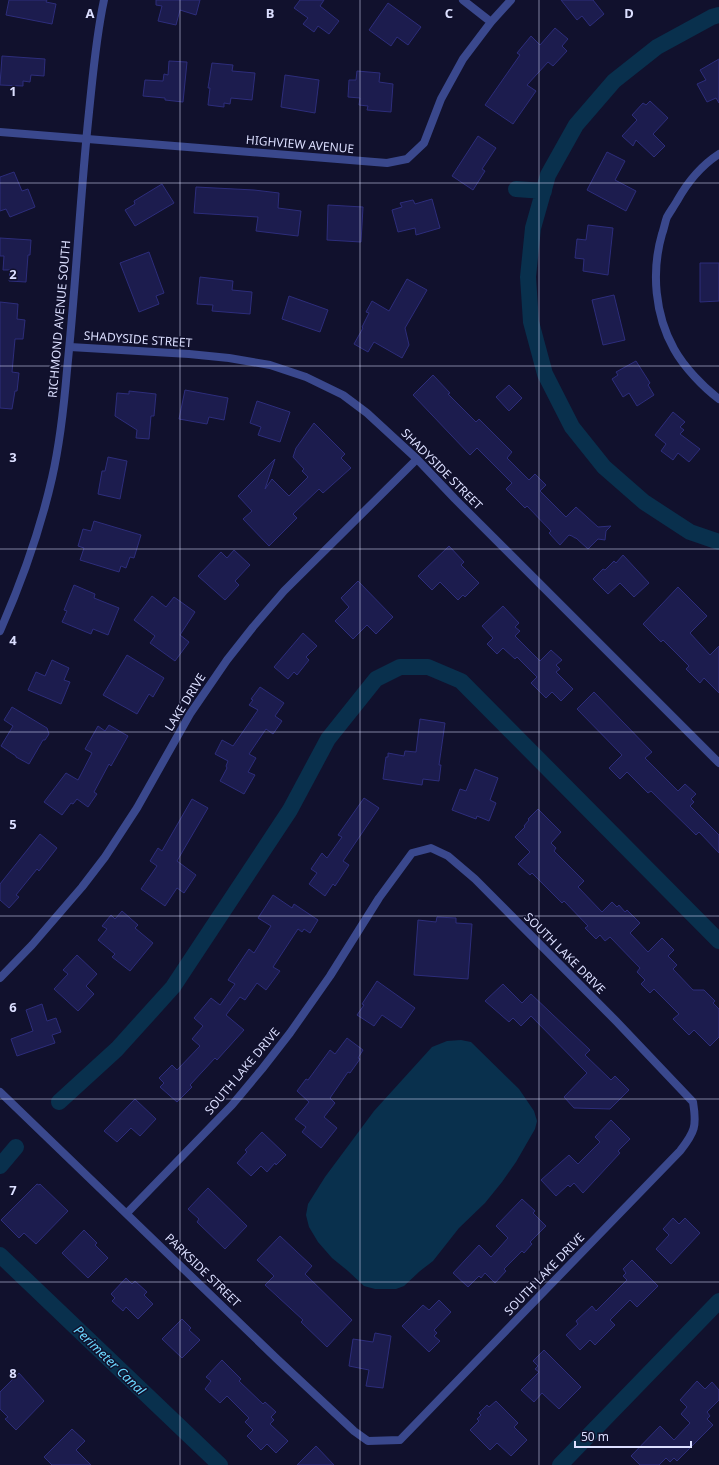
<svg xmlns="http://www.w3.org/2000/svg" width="719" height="1465" viewBox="0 0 719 1465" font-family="'Noto Sans',sans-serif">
<rect width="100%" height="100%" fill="#11112d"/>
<path fill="#09304d" d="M 461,1040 L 471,1042 L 519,1089 L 534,1111 L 537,1121 L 535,1129 L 516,1162 L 502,1182 L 485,1203 L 459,1228 L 433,1261 L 420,1271 L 404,1286 L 396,1289 L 375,1289 L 364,1286 L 348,1271 L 332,1258 L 318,1242 L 309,1227 L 306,1215 L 308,1204 L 325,1177 L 374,1111 L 432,1047 L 447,1041 Z"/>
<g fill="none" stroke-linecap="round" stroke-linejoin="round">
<path stroke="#09304d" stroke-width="16" d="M 719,15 L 712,17 L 657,47 L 614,81 L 576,125 L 548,175 L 533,228 L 528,277 L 531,322 L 545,374 L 572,427 L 604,467 L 644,502 L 690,532 L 719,542
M 516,189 L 544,191
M 59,1102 L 117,1049 L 173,987 L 290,810 L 328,739 L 376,679 L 400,667 L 428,667 L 461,681 L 719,941
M 0,1166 L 16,1147
M 0,1255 L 220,1465
M 560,1465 L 719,1301"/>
</g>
<path fill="#1c1c4e" stroke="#2d2d7b" d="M 9,0 L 47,0 L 46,2 L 56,4 L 52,24 L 6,15 Z
M 156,0 L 200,0 L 196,15 L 180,10 L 176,25 L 158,21 L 162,6 L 156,5 Z
M 300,0 L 324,0 L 320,6 L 339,21 L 329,34 L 318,26 L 314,32 L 303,24 L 308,18 L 294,8 Z
M 561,0 L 593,0 L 604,14 L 590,26 L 582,16 L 577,20 Z
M 388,3 L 421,27 L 408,45 L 397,37 L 391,46 L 369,30 Z
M 555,28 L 568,39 L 562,46 L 567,51 L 553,66 L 548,62 L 527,85 L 536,91 L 513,124 L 485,105 L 520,55 L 517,53 L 531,36 L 540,45 Z
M 2,56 L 45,59 L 44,76 L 31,75 L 30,82 L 23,81 L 23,86 L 0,85 Z
M 719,59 L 719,103 L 716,98 L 707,102 L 697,84 L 706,80 L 700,70 Z
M 169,61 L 187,62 L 183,102 L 165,100 L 165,98 L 143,96 L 145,80 L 163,81 L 164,74 L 168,75 Z
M 212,63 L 233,65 L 232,71 L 255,73 L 252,100 L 231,98 L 230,104 L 224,103 L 224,107 L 208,105 L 210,88 L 208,88 Z
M 357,71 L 380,73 L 379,82 L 393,84 L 391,112 L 367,110 L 368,106 L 359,105 L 360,98 L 348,97 L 349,80 L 356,80 Z
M 285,75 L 319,80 L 315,113 L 281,107 Z
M 650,101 L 668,118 L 653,134 L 665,146 L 654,157 L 636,140 L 633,146 L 622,136 L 637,120 L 632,115 L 643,103 L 646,105 Z
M 478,136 L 496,148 L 482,169 L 485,171 L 473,190 L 452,176 Z
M 607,152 L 625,161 L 615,180 L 636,191 L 626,211 L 587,190 Z
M 14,172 L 22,191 L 28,189 L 35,207 L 10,217 L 6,209 L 0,211 L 0,177 Z
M 162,184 L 174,203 L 135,226 L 125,210 L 135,204 L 134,201 Z
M 196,187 L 254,190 L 279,193 L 278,208 L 301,211 L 298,236 L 256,231 L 258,217 L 194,213 Z
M 432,199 L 440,228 L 416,235 L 415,228 L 398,232 L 392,210 L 402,207 L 400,203 L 413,200 L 415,204 Z
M 328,205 L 363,207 L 361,242 L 327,240 Z
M 588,225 L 613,228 L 608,275 L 583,271 L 584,259 L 575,258 L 577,239 L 586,240 Z
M 0,238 L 31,240 L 30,255 L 28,255 L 26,282 L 9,281 L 10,270 L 3,270 L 4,256 L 0,256 Z
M 149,252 L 164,293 L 156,296 L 159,304 L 139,312 L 120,263 Z
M 700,263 L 719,263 L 719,301 L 700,302 Z
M 200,277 L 233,281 L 232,290 L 252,292 L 250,314 L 212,311 L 213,305 L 197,304 Z
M 407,279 L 427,290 L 405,328 L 409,345 L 402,358 L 374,342 L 368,352 L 354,344 L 363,328 L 362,327 L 369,313 L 366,312 L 372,301 L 389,311 Z
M 614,295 L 625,340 L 603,345 L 592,300 Z
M 289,296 L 328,310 L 320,332 L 282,319 Z
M 0,302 L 18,304 L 17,319 L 25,320 L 23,339 L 15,339 L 12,372 L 19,373 L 17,391 L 15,391 L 12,409 L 0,408 Z
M 636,361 L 650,383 L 648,385 L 654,395 L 637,406 L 629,393 L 623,397 L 612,379 L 618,375 L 616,372 Z
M 433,375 L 450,393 L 448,394 L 476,422 L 479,419 L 512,452 L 507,458 L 529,480 L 535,474 L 546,485 L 540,491 L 566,517 L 576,507 L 598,527 L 611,526 L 606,531 L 605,540 L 598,539 L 588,549 L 576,538 L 575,538 L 572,536 L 569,535 L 560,545 L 549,533 L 551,531 L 527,506 L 525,508 L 506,489 L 512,483 L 477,448 L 470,455 L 413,395 Z
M 509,385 L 522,398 L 509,411 L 496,397 Z
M 185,390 L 228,398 L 224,420 L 209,417 L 207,424 L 179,419 Z
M 129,391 L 156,394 L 154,416 L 151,416 L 149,439 L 136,438 L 137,430 L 115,416 L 117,393 L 129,394 Z
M 257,401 L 290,412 L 280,442 L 258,435 L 261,427 L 250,423 Z
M 673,412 L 685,422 L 680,427 L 684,430 L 680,434 L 700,449 L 689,462 L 678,453 L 673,460 L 661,451 L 666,444 L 655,435 Z
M 314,423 L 345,454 L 341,458 L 351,468 L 323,493 L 319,489 L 293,514 L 297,518 L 269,546 L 243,519 L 252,511 L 238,496 L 275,459 L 265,489 L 272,479 L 289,496 L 308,477 L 302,471 L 304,469 L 293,457 L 296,448 Z
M 108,457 L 127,461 L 120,499 L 98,494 L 102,471 L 105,471 Z
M 94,521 L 141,535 L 134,558 L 130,557 L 126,568 L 121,566 L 119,572 L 80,560 L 84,548 L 78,546 L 83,529 L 91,531 Z
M 449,546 L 464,562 L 461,565 L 479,583 L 465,597 L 463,595 L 458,600 L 440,582 L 432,590 L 418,576 Z
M 234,550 L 250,565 L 235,581 L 239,585 L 225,600 L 198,576 L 221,552 L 227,558 Z
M 623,555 L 649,583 L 634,597 L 620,583 L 608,594 L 593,579 L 603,569 L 605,570 L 614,561 L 616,563 Z
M 358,581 L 393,617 L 376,634 L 367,625 L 353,639 L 335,621 L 349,607 L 341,598 Z
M 74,585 L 95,594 L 94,598 L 119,608 L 108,635 L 93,629 L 91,634 L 62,622 L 67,611 L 64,610 Z
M 678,587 L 707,616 L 690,633 L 710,655 L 719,646 L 719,693 L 704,678 L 700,683 L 686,669 L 689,666 L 663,640 L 661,642 L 643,624 Z
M 152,596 L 166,607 L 174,597 L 195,612 L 180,635 L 189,642 L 175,661 L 150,643 L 155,636 L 134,620 Z
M 503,606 L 519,623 L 515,627 L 520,631 L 515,636 L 540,661 L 551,650 L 562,660 L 556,665 L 560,669 L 556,672 L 573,689 L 561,701 L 552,692 L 546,698 L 531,683 L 537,677 L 517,657 L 515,659 L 503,648 L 497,654 L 487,644 L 493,638 L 482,626 Z
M 303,633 L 317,646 L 306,657 L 309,660 L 297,675 L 294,672 L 288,679 L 274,667 Z
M 127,655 L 164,678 L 153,697 L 149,694 L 137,714 L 103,695 Z
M 52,660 L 69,668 L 64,680 L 70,682 L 61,704 L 28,690 L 36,672 L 45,676 Z
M 260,687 L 284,703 L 275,716 L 282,721 L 273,734 L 266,729 L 249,754 L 256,758 L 248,772 L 255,775 L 244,794 L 220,781 L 227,768 L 226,766 L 228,761 L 215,754 L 222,740 L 233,746 L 258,710 L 249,705 L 253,700 L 251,699 Z
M 594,692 L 652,752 L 645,758 L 678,791 L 685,784 L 696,794 L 691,799 L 694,802 L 690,806 L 719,835 L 719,853 L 699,832 L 696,835 L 651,791 L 648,793 L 627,772 L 620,779 L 609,768 L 622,755 L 577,709 Z
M 12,707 L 47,728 L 49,734 L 45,740 L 43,740 L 29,764 L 16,757 L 16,756 L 1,746 L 13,726 L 4,720 Z
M 420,719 L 445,723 L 439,765 L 441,765 L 439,781 L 423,779 L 422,785 L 383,779 L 386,757 L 388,757 L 388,753 L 404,756 L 405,751 L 416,752 Z
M 109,725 L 128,736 L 111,766 L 109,764 L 94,792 L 97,794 L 88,807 L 77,799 L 73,804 L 71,803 L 62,815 L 44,802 L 66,773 L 78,780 L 92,753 L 85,749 L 98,726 L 105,731 Z
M 475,769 L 498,778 L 490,800 L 496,803 L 489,821 L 477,816 L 476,819 L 452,810 L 460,789 L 466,791 Z
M 364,798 L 379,808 L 343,861 L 349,865 L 335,886 L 333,884 L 325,896 L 309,884 L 317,873 L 311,869 L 322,853 L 327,858 L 342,837 L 338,835 Z
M 192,799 L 208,808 L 177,861 L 196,875 L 184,893 L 177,888 L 165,906 L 141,889 L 157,866 L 150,861 L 158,848 L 162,851 Z
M 538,809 L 561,832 L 551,843 L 556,848 L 554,851 L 584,881 L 578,887 L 602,912 L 612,902 L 617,907 L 619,905 L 625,912 L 627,910 L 640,923 L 630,933 L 648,952 L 662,938 L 674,950 L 668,956 L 677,965 L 673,969 L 693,990 L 704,990 L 715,1001 L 713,1003 L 719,1009 L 719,1037 L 710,1046 L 694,1030 L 689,1035 L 673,1019 L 679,1014 L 654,989 L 650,993 L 641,984 L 645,980 L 637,972 L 640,968 L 610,937 L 605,941 L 600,935 L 596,939 L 585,928 L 588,926 L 564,901 L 562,903 L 532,873 L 530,875 L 518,864 L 530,852 L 515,837 L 525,827 L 524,826 L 529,820 L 528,819 Z
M 40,834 L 57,848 L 39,871 L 37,869 L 16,895 L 19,897 L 9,908 L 0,900 L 0,884 Z
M 273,895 L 292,908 L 294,904 L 318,920 L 310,933 L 304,929 L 302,932 L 298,929 L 273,967 L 280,971 L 266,990 L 257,983 L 245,1000 L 240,997 L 226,1015 L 244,1030 L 217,1060 L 215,1058 L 190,1085 L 192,1087 L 177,1102 L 160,1087 L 164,1083 L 159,1078 L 172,1065 L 177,1070 L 200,1046 L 192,1039 L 203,1026 L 194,1018 L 211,998 L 220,1005 L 235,984 L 228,980 L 249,949 L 254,953 L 271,926 L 258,918 Z
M 122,911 L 138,925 L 135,928 L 153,943 L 130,971 L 112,957 L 115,954 L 98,940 L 107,929 L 102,926 L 111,915 L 115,919 Z
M 437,917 L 456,918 L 456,923 L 472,924 L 468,979 L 414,975 L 418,920 L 436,922 Z
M 77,955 L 97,974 L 86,986 L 94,994 L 78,1011 L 54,989 L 68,974 L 63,970 Z
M 377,981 L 415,1008 L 401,1028 L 382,1015 L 374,1026 L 357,1015 L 364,1005 L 362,1004 Z
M 503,984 L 522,1003 L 531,994 L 590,1050 L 585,1055 L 611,1080 L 615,1076 L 629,1090 L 610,1109 L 574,1108 L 564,1097 L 587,1073 L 531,1016 L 521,1026 L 513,1018 L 509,1022 L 485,1001 Z
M 42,1004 L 47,1021 L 56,1018 L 61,1032 L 52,1035 L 55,1043 L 17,1056 L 11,1039 L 33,1031 L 26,1010 Z
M 347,1038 L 363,1050 L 358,1058 L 360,1059 L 350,1073 L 348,1072 L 330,1098 L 335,1103 L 324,1117 L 337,1128 L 321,1148 L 302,1132 L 306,1127 L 295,1119 L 309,1102 L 297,1091 L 306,1079 L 308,1080 L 330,1050 L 335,1054 Z
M 135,1099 L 156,1119 L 140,1136 L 131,1128 L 117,1142 L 104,1131 Z
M 611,1120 L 630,1139 L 618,1151 L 620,1153 L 583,1193 L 574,1183 L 570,1187 L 568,1185 L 556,1196 L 541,1180 L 569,1155 L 578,1164 L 600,1142 L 595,1137 Z
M 262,1132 L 286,1155 L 276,1165 L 275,1163 L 267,1172 L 261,1166 L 251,1176 L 237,1163 L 247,1152 L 245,1150 Z
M 37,1184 L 39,1185 L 40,1184 L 68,1211 L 36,1244 L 24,1233 L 19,1238 L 1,1220 Z
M 208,1188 L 247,1226 L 225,1249 L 197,1222 L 199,1219 L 188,1209 Z
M 522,1199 L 535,1211 L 533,1213 L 546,1226 L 530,1242 L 532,1244 L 524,1253 L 522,1251 L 504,1269 L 506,1271 L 495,1283 L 485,1273 L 481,1278 L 479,1276 L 468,1287 L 453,1273 L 479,1245 L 491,1257 L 508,1238 L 496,1226 Z
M 673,1218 L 679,1224 L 685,1218 L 700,1233 L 671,1264 L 656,1249 L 669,1235 L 663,1229 Z
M 84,1230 L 97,1243 L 95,1245 L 108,1258 L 88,1278 L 62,1253 Z
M 280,1236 L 312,1266 L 305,1274 L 352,1320 L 327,1347 L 301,1322 L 303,1320 L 265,1285 L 274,1276 L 257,1260 Z
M 632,1260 L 658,1286 L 637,1307 L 630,1300 L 610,1320 L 615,1325 L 595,1345 L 590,1340 L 580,1350 L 566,1335 L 578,1324 L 576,1321 L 592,1306 L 596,1311 L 627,1280 L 623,1276 L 626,1273 L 623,1269 Z
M 126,1278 L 132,1284 L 135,1281 L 147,1292 L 144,1295 L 153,1304 L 138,1319 L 126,1307 L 123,1311 L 112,1301 L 115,1298 L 111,1294 Z
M 439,1300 L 451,1312 L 434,1330 L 437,1333 L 434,1336 L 440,1341 L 429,1352 L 402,1326 L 423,1305 L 429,1310 Z
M 182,1319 L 191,1328 L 189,1330 L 200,1340 L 182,1358 L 162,1339 Z
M 375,1333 L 391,1336 L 383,1388 L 366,1386 L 369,1370 L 349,1366 L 353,1339 L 373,1342 Z
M 544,1350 L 581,1387 L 559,1409 L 542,1393 L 534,1402 L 521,1390 L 539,1372 L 535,1369 L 538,1366 L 533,1361 Z
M 222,1360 L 241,1379 L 239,1381 L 263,1404 L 265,1402 L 276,1412 L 271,1417 L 274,1420 L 270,1424 L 288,1441 L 276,1453 L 267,1444 L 261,1450 L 247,1436 L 253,1430 L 245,1422 L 249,1418 L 227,1396 L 220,1403 L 205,1389 L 211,1381 L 206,1377 Z
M 19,1373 L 44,1401 L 16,1430 L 5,1419 L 8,1417 L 0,1409 L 0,1392 Z
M 697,1381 L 705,1389 L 712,1382 L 719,1390 L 719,1400 L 707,1412 L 710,1416 L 707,1419 L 713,1425 L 677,1461 L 674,1458 L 670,1462 L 666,1458 L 659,1465 L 640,1465 L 631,1456 L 660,1426 L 674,1440 L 690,1423 L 681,1414 L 687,1407 L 680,1400 Z
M 496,1401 L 518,1423 L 514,1427 L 527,1440 L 511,1456 L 497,1443 L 490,1450 L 470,1430 L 479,1421 L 477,1419 L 481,1415 L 479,1413 L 487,1405 L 489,1407 Z
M 72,1429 L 85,1441 L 76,1450 L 91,1465 L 52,1465 L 44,1457 Z
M 316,1446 L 334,1465 L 297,1465 Z"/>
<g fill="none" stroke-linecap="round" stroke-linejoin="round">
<path stroke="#3a488d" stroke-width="8" d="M 463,0 L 491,22
M 0,132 L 387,163 L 407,159 L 424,143 L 441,99 L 463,59 L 491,22 L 511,0
M 719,154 C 702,165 687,183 677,201 C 674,206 670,212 667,217 C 665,222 664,229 662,234 C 651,272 655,315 674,349 C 684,367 703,387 719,399
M 70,347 L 189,354 L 229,358 L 270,365 L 306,377 L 343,395 L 367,413 L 417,459 L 455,499 L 719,763
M 0,978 L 32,945 L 82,887 L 105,857 L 137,808 L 190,714 L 227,660 L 253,627 L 284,591 L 417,459
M 0,1092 L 277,1359 L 354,1431 L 368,1441 L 400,1440 L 680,1151 C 695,1132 697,1126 693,1102 L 616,1021 L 475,879 L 448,856 L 431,848 L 412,853 L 379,898 L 330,976 L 290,1033 L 262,1069 L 232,1105 L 127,1213"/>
<path stroke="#3a488d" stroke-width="8" d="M 0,631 C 22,581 40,531 52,478 C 60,443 64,406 67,370 C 76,284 80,198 89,112 C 93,74 96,37 104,0"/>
</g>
<path fill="none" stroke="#dcdfff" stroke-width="1" stroke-opacity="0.55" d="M 180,0 L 180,1465M 360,0 L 360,1465M 539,0 L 539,1465M 0,183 L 719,183M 0,366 L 719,366M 0,549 L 719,549M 0,732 L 719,732M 0,916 L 719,916M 0,1099 L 719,1099M 0,1282 L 719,1282"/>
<g text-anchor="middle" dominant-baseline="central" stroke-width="3" stroke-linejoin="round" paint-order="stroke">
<g font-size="12" fill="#dcdfff" stroke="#11112d">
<text transform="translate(300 144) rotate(5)">HIGHVIEW AVENUE</text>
<text transform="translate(59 319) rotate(-85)">RICHMOND AVENUE SOUTH</text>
<text transform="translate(138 339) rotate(4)">SHADYSIDE STREET</text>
<text transform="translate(442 469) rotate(45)">SHADYSIDE STREET</text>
<text transform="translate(185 702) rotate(-58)">LAKE DRIVE</text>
<text transform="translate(565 953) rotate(45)">SOUTH LAKE DRIVE</text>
<text transform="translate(242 1071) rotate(-50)">SOUTH LAKE DRIVE</text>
<text transform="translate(203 1270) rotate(44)">PARKSIDE STREET</text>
<text transform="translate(544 1274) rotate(-46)">SOUTH LAKE DRIVE</text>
</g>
<g font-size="13" font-style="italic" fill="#6ad8ff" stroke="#11112d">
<text transform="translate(110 1360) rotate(44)">Perimeter Canal</text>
</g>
</g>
<g font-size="13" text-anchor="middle" font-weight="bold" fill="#dcdfff" stroke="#11112d" stroke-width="3" stroke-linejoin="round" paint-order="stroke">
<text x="90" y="18">A</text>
<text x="270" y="18">B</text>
<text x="449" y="18">C</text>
<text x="629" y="18">D</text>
<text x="13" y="96">1</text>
<text x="13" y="279">2</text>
<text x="13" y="462">3</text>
<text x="13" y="645">4</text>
<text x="13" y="829">5</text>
<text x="13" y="1012">6</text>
<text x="13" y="1195">7</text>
<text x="13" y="1378">8</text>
</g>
<path d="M575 1441v6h116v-6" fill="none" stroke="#dcdfff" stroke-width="2"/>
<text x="581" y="1441" font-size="12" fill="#dcdfff" stroke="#11112d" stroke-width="3" paint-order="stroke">50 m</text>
</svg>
